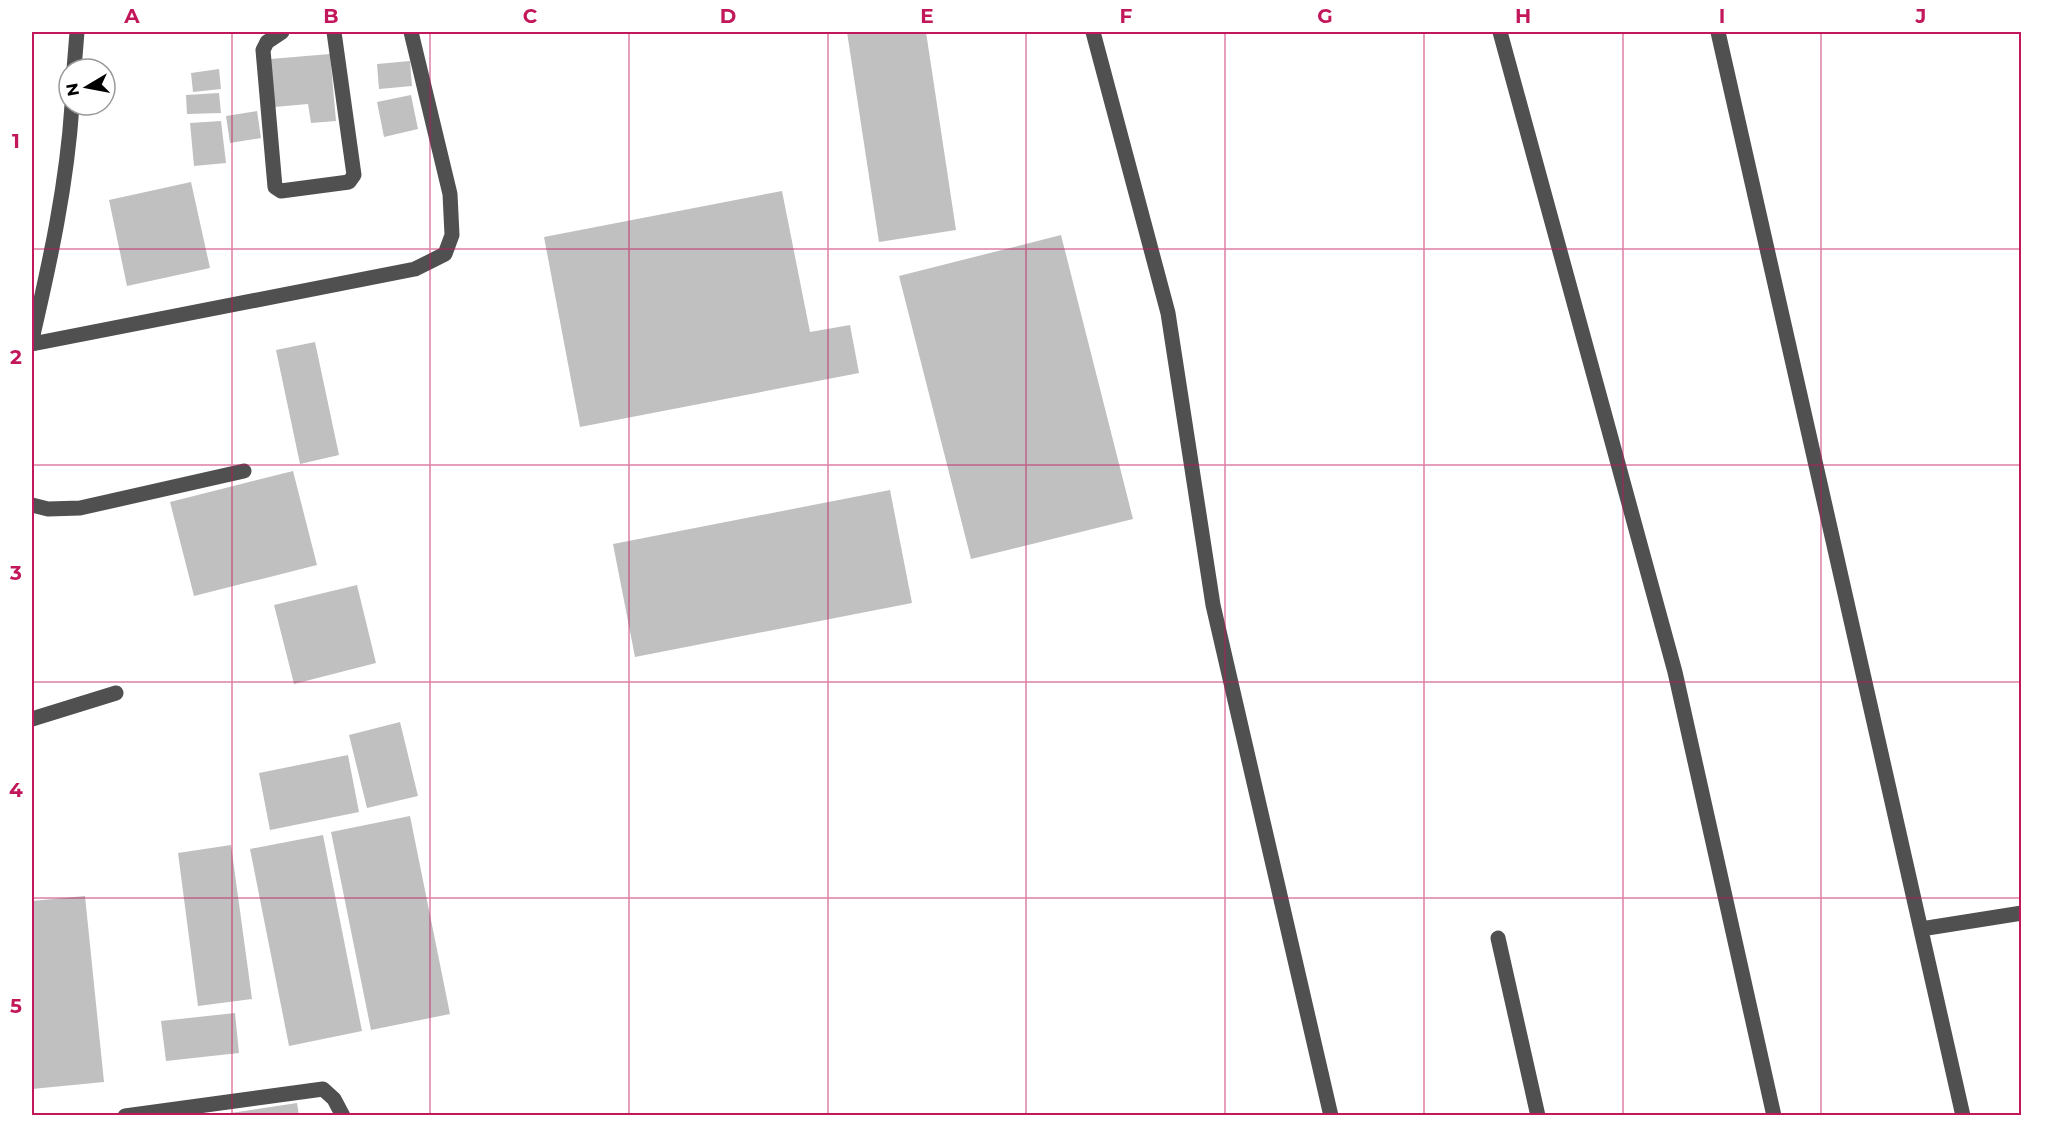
<svg xmlns="http://www.w3.org/2000/svg" width="2053" height="1147" viewBox="0 0 2053 1147" font-family="Montserrat,sans-serif">
<rect width="100%" height="100%" fill="#fff"/>
<path fill="#c0c0c0" d="M 847,32 L 926,32 L 956,230 L 879,242 Z
M 330,54 L 336,121 L 311,123 L 308,104 L 274,107 L 270,59 Z
M 410,61 L 412,86 L 379,89 L 377,64 Z
M 219,69 L 221,89 L 193,92 L 191,73 Z
M 219,93 L 221,113 L 187,114 L 186,95 Z
M 411,95 L 418,129 L 384,137 L 377,102 Z
M 257,111 L 261,138 L 230,143 L 226,116 Z
M 221,121 L 226,163 L 194,166 L 190,123 Z
M 191,182 L 210,268 L 127,286 L 109,200 Z
M 782,191 L 810,332 L 850,325 L 859,373 L 580,427 L 544,237 Z
M 1061,235 L 1133,519 L 971,559 L 899,276 Z
M 315,342 L 339,455 L 300,464 L 276,350 Z
M 293,471 L 317,565 L 194,596 L 170,502 Z
M 890,490 L 912,603 L 635,657 L 613,544 Z
M 357,585 L 376,663 L 294,684 L 274,605 Z
M 400,722 L 418,796 L 367,808 L 349,735 Z
M 348,755 L 359,812 L 270,830 L 259,773 Z
M 410,816 L 450,1014 L 371,1030 L 331,832 Z
M 323,835 L 362,1031 L 289,1046 L 250,849 Z
M 231,845 L 252,999 L 198,1006 L 178,853 Z
M 85,896 L 104,1082 L 32,1089 L 32,901 Z
M 235,1013 L 239,1053 L 166,1061 L 161,1021 Z
M 297,1103 L 299,1116 L 224,1116 L 224,1114 Z"/>
<g fill="none" stroke-linecap="round" stroke-linejoin="round">
<path stroke="#505050" stroke-width="15" d="M 282,32 L 267,42 L 263,50 L 275,187 L 281,191 L 349,182 L 354,175 L 334,32
M 1093,32 L 1168,313 L 1213,605 L 1331,1116
M 1500,32 L 1675,672 L 1774,1116
M 1718,32 L 1963,1116
M 74,69 L 77,32
M 32,339 C 50,262 67,184 72,105
M 32,344 L 415,269 L 445,254 L 452,235 L 450,194 L 411,32
M 32,505 L 48,509 L 80,508 L 244,471
M 32,719 L 116,693
M 1921,929 L 2022,913
M 1498,938 L 1538,1116
M 125,1116 L 323,1089 L 334,1099 L 343,1116"/>
</g>
<path fill="none" stroke="#c2185b" stroke-width="1.5" stroke-opacity="0.55" d="M 232,32 L 232,1116M 430,32 L 430,1116M 629,32 L 629,1116M 828,32 L 828,1116M 1026,32 L 1026,1116M 1225,32 L 1225,1116M 1424,32 L 1424,1116M 1623,32 L 1623,1116M 1821,32 L 1821,1116M 32,249 L 2022,249M 32,465 L 2022,465M 32,682 L 2022,682M 32,898 L 2022,898"/>
<rect width="2053" height="1147" fill="none" stroke="#ffffff" stroke-width="66"/>
<g transform="translate(87 87) rotate(260)"><circle r="28" fill="#ffffff" stroke="#999999" stroke-width="1.5"/>
<path d="M0-4.5L10 22L0 15L-10 22Z" fill="#000000"/>
<text y="-9" font-size="16" font-weight="bold" text-anchor="middle" fill="#000000">N</text>
</g>
<rect x="33" y="33" width="1987" height="1081" fill="none" stroke="#c2185b" stroke-width="2"/>
<g font-size="20" text-anchor="middle" font-weight="bold" fill="#c2185b">
<text x="132" y="23">A</text>
<text x="331" y="23">B</text>
<text x="530" y="23">C</text>
<text x="728" y="23">D</text>
<text x="927" y="23">E</text>
<text x="1126" y="23">F</text>
<text x="1325" y="23">G</text>
<text x="1523" y="23">H</text>
<text x="1722" y="23">I</text>
<text x="1921" y="23">J</text>
<text x="16" y="148">1</text>
<text x="16" y="364">2</text>
<text x="16" y="580">3</text>
<text x="16" y="797">4</text>
<text x="16" y="1013">5</text>
</g>
</svg>
